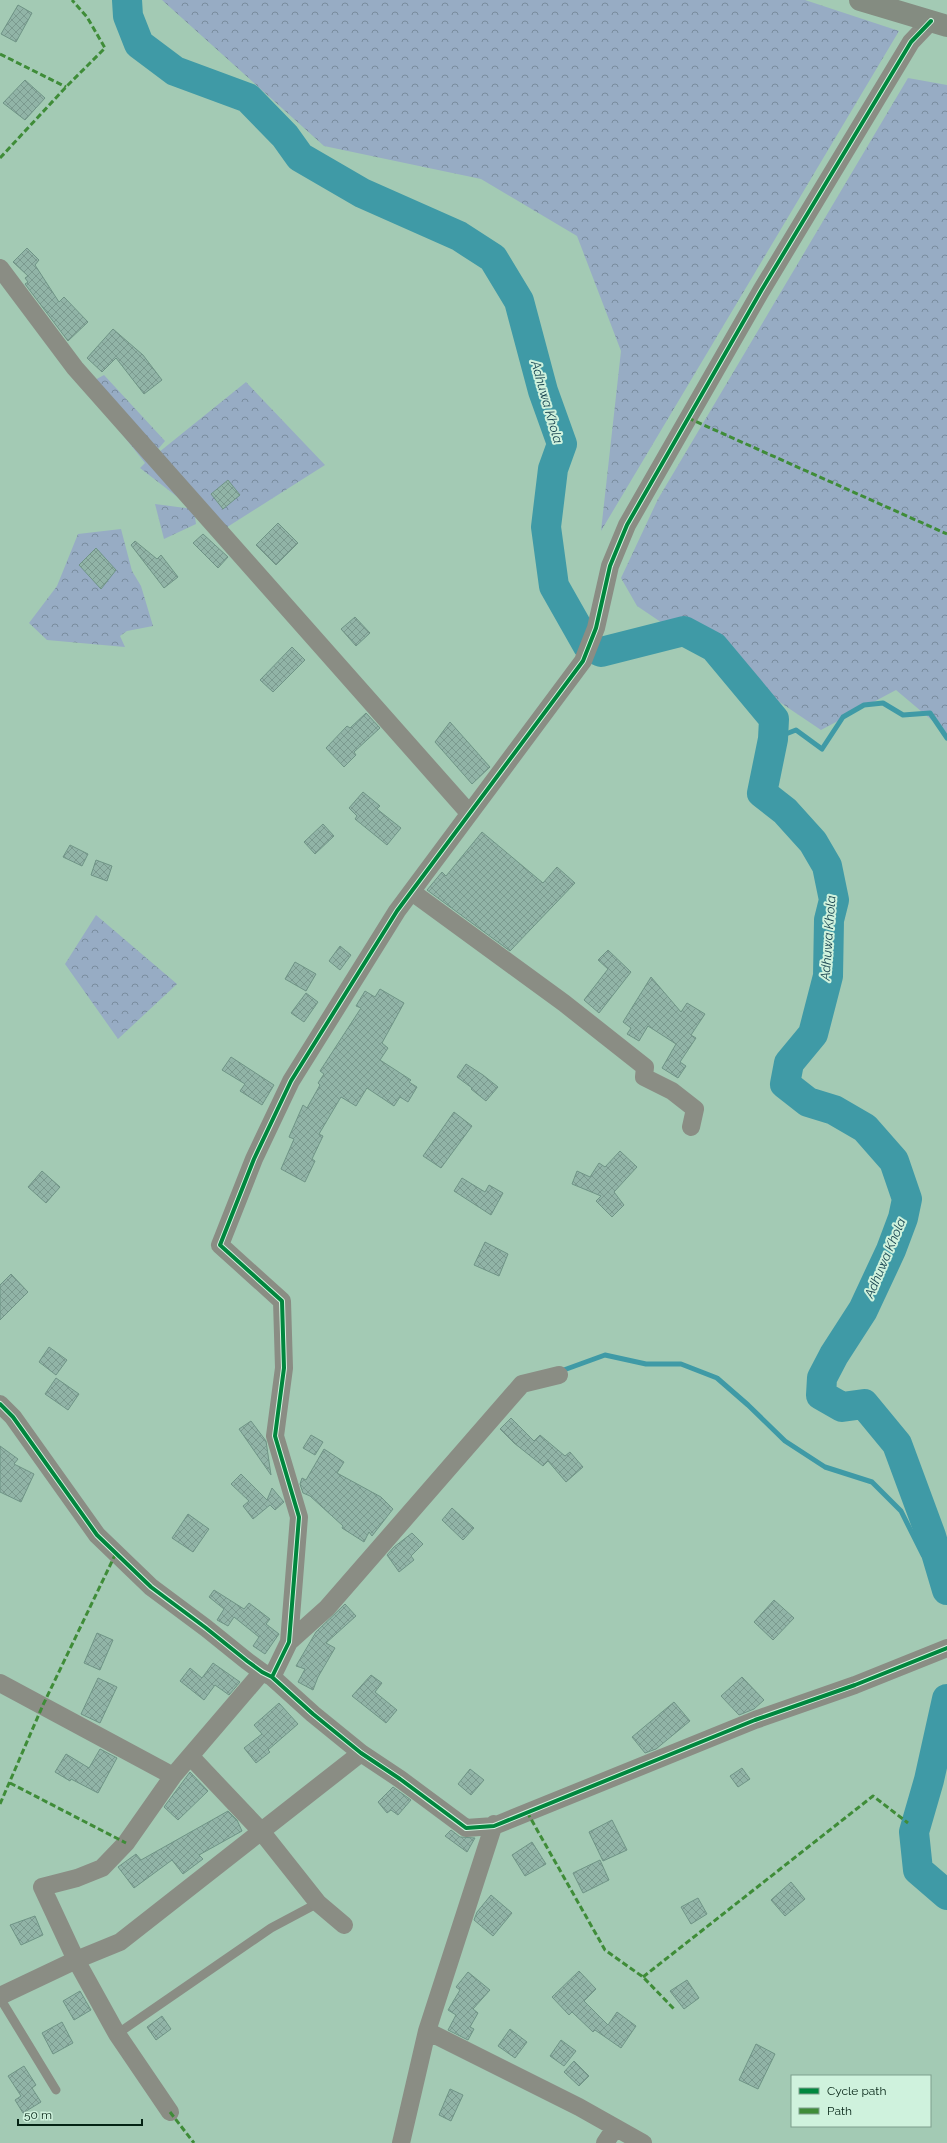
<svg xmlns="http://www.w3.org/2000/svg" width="947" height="2143" viewBox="0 0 947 2143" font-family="Raleway,sans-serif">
<defs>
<pattern id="forest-crowns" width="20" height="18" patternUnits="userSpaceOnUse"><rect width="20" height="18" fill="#97acc4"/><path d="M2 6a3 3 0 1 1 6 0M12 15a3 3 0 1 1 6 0" fill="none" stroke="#798c9e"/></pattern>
<pattern id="building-cross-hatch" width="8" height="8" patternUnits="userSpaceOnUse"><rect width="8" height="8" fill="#91b4a7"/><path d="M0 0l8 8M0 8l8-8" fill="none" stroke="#7b9a8f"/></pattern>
</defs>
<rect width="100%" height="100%" fill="#a3cab4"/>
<path fill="url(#forest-crowns)" d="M 162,0 L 805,0 L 899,31 L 601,531 L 621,351 L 577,236 L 481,179 L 324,146 Z
M 908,78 L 947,85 L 947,733 L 896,690 L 821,730 L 637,606 L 621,578 L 658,499 Z
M 104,375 L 165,441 L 148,461 L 246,382 L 325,465 L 221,531 L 194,510 L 196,524 L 164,539 L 155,504 L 193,509 L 140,468 L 145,463 L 84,386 Z
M 121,529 L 132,571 L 141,586 L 153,626 L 127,631 L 120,636 L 125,647 L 47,640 L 29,623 L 57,586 L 78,534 Z
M 96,915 L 177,984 L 118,1039 L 65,964 Z"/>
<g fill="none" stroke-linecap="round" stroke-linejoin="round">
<path stroke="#3f9aa6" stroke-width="5" d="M 773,739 L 796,730 L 822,749 L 843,717 L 864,705 L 883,703 L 903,715 L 930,713 L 947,738
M 561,1371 L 605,1355 L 646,1364 L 681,1364 L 717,1378 L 748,1405 L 785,1441 L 825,1467 L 872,1482 L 901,1511 L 923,1555 L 942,1575"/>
<path stroke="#3f9aa6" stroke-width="30" d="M 127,0 L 128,16 L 139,44 L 175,71 L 248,98 L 285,136 L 300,157 L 362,193 L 459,236 L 493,258 L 519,301 L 543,391 L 562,444 L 553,469 L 546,527 L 554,586 L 588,646 L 601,652 L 684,631 L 714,647 L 774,719 L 773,739 L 762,793 L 785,811 L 813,842 L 827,866 L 834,900 L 829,920 L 828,976 L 813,1034 L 789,1063 L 785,1084 L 808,1102 L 834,1110 L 865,1128 L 894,1161 L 907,1199 L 903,1218 L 891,1250 L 863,1310 L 834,1355 L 822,1378 L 821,1395 L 842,1407 L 864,1404 L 897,1444 L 931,1536 L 947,1590
M 947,1699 L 929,1780 L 914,1832 L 918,1870 L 947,1895"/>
</g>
<path fill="url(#building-cross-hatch)" stroke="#6f9486" d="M 18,5 L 32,13 L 16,42 L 1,34 Z
M 25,80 L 45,98 L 25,120 L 3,103 Z
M 27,248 L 39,260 L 35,265 L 59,302 L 64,297 L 88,322 L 68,341 L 25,284 L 28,282 L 25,278 L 28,276 L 13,262 Z
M 113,329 L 143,355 L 162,380 L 144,394 L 116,358 L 102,372 L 87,358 Z
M 228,480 L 240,495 L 223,509 L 211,494 Z
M 278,523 L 298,543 L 276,565 L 256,545 Z
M 203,534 L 228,557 L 218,568 L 193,543 Z
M 135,541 L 157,559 L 161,555 L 178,577 L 164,588 L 131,545 Z
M 96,548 L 116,570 L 101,589 L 79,565 Z
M 355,617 L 370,633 L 356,646 L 341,629 Z
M 292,647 L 305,660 L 273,692 L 260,680 Z
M 366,713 L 380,728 L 354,752 L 356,755 L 344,767 L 326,748 L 347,726 L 350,728 Z
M 450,722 L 490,767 L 472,784 L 435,742 Z
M 363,792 L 380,806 L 377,809 L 401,828 L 387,845 L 355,819 L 357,816 L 349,808 Z
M 323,824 L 334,836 L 315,854 L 304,842 Z
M 482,832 L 543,883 L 557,867 L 575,883 L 510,951 L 427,890 L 442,872 L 446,876 Z
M 70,845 L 88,854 L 82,866 L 63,857 Z
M 96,860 L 112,866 L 107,881 L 91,875 Z
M 340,946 L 351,955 L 340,970 L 329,961 Z
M 608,950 L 631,972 L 599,1013 L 584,1000 L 608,969 L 598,960 Z
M 295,962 L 316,974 L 306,991 L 285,979 Z
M 651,977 L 681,1012 L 687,1003 L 705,1014 L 691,1035 L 696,1038 L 680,1062 L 686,1066 L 678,1078 L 662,1068 L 676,1044 L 648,1026 L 639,1041 L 627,1034 L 631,1028 L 623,1022 Z
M 380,989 L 404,1003 L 382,1043 L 388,1048 L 380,1060 L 411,1080 L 409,1082 L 417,1087 L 408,1102 L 400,1097 L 394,1106 L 367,1088 L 356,1106 L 341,1097 L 319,1134 L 323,1136 L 312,1159 L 315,1161 L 305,1182 L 281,1169 L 294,1139 L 289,1137 L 303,1105 L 307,1108 L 320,1085 L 318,1083 L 324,1074 L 320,1071 L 361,1008 L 356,1006 L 365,991 L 375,997 Z
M 306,993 L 318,1002 L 304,1022 L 291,1013 Z
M 231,1057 L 274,1085 L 262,1105 L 240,1091 L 245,1084 L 222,1070 Z
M 466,1064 L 483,1075 L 498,1087 L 486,1101 L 471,1089 L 472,1088 L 457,1077 Z
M 454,1112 L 472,1126 L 441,1168 L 423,1156 Z
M 620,1151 L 637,1167 L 614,1192 L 624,1205 L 612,1217 L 596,1201 L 601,1196 L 572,1184 L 577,1171 L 590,1177 L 599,1163 L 605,1167 Z
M 42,1171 L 60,1187 L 46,1203 L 28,1187 Z
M 462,1178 L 485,1192 L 489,1185 L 503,1193 L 491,1215 L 454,1191 Z
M 485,1242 L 508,1254 L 499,1276 L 474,1265 Z
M 11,1274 L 28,1292 L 0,1320 L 0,1285 Z
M 49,1347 L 67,1360 L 56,1375 L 39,1362 Z
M 56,1378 L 79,1394 L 68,1410 L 45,1394 Z
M 511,1418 L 534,1441 L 540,1435 L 565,1456 L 570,1452 L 583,1467 L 566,1482 L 548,1461 L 543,1466 L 514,1443 L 500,1429 Z
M 251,1421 L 266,1441 L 271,1475 L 239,1429 Z
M 311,1435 L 323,1442 L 315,1455 L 303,1448 Z
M 0,1446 L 18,1459 L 14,1464 L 34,1474 L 21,1502 L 0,1492 Z
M 324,1449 L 344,1462 L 337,1473 L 381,1497 L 393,1509 L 372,1536 L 369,1532 L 364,1542 L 342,1528 L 343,1526 L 310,1496 L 303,1493 L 300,1484 L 302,1478 L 306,1480 Z
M 241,1474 L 267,1500 L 272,1488 L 284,1502 L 275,1510 L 270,1505 L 253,1519 L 243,1506 L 249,1501 L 231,1484 Z
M 452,1508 L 474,1528 L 463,1540 L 442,1520 Z
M 188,1514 L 209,1529 L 193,1552 L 172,1538 Z
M 412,1533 L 423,1544 L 411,1556 L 414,1560 L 399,1572 L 387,1555 L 394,1547 Z
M 214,1590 L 244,1609 L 249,1603 L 270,1619 L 266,1624 L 279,1634 L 265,1654 L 253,1646 L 259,1637 L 234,1617 L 228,1626 L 217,1620 L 224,1609 L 209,1597 Z
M 774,1600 L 794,1618 L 773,1640 L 754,1622 Z
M 345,1604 L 356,1616 L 326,1643 L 335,1648 L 318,1677 L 313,1690 L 298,1682 L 305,1669 L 296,1666 L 316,1632 Z
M 97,1633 L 113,1640 L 100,1670 L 84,1663 Z
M 213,1663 L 240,1682 L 229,1695 L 215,1685 L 204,1700 L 180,1681 L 190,1668 L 202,1678 Z
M 371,1675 L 382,1683 L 375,1692 L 397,1710 L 386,1723 L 352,1696 Z
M 742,1677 L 764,1700 L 754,1709 L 739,1715 L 721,1696 Z
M 98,1678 L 117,1687 L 100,1723 L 81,1714 Z
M 674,1702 L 690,1721 L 656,1749 L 645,1753 L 632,1737 Z
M 279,1703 L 298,1724 L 268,1750 L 270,1752 L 256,1763 L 244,1748 L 262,1734 L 254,1725 Z
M 100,1749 L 117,1758 L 98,1793 L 71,1779 L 70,1781 L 55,1772 L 66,1754 L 89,1768 Z
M 742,1768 L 750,1779 L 738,1787 L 730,1776 Z
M 470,1769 L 484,1780 L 471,1795 L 458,1784 Z
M 190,1772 L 208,1791 L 178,1820 L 164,1807 Z
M 393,1787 L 411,1800 L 398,1815 L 391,1810 L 387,1813 L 378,1802 Z
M 228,1811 L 237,1820 L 242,1831 L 199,1855 L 203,1859 L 183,1874 L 172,1860 L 134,1888 L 118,1867 L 136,1854 L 141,1860 Z
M 612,1820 L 627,1850 L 603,1861 L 589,1832 Z
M 451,1830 L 460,1837 L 475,1838 L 467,1852 L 445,1836 Z
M 532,1842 L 546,1864 L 525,1876 L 512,1855 Z
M 600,1860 L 609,1880 L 583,1893 L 573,1873 Z
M 791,1882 L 805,1899 L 785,1916 L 771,1900 Z
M 491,1895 L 512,1913 L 493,1936 L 474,1920 L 477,1912 Z
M 698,1898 L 707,1914 L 691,1924 L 681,1907 Z
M 35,1916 L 43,1935 L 21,1945 L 10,1925 Z
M 579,1971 L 596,1989 L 584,2001 L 608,2025 L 617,2012 L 636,2026 L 621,2048 L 595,2030 L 593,2032 L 572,2012 L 569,2015 L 552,1997 Z
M 468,1972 L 490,1990 L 473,2009 L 478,2013 L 470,2027 L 474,2029 L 468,2040 L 448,2030 L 456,2015 L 448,2010 L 460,1990 L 456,1987 Z
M 687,1980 L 699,1998 L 684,2009 L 670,1991 Z
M 80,1991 L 91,2010 L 74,2020 L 63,2001 Z
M 162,2016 L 171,2029 L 156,2040 L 147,2027 Z
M 62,2022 L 73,2043 L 53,2054 L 42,2033 Z
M 510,2029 L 527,2042 L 515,2058 L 498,2046 Z
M 561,2040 L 576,2051 L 564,2066 L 550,2056 Z
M 756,2044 L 775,2054 L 758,2089 L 739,2080 Z
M 574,2061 L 589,2076 L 579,2086 L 564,2072 Z
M 24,2066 L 36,2085 L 32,2088 L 41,2102 L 23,2113 L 15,2100 L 21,2096 L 8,2076 Z
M 450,2089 L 463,2095 L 451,2121 L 439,2115 Z"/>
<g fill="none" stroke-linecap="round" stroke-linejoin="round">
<path stroke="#8a8d84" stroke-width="9" d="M 0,1998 L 56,2090
M 117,2034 L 271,1928 L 318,1903"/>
<path stroke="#8a8d84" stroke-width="18" d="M 0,268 L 75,368 L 469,813
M 412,892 L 564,1003 L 645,1067 L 644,1077 L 672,1091 L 695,1109 L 691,1127
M 0,1404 L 13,1417 L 97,1535 L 151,1587 L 206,1628 L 247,1661 L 262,1672 L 272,1677 L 313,1714 L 361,1753 L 400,1779 L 466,1828 L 494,1826 L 755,1720 L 855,1685 L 947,1648
M 289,1642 L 327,1608 L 522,1384 L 559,1375
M 272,1677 L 289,1642 L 299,1517 L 275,1436 L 284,1368 L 282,1301 L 220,1245 L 254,1159 L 291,1081 L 397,911 L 583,661 L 596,628 L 610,566 L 627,525 L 761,291 L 911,42 L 931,21
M 0,1683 L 173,1776
M 191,1757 L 261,1831 L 318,1903 L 344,1925
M 0,1996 L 76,1960 L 120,1942 L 361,1753
M 427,2031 L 579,2107 L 643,2143
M 170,2112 L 117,2034 L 76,1960 L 42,1887 L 77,1878 L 102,1868 L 126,1843 L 173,1776 L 262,1672
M 401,2143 L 427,2031 L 494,1824
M 605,2143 L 615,2128"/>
<path stroke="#848c81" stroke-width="22" d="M 860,0 L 947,26"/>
<path stroke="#3f8c38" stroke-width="3" stroke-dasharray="6 3" stroke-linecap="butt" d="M 0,54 L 66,87
M 0,158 L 66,87 L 105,48 L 87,17 L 72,0
M 688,418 L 947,534
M 10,1783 L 126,1843
M 0,1804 L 43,1705 L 116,1553
M 527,1812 L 605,1950 L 643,1977 L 675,2010
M 643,1977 L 873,1796 L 908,1823
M 170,2112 L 194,2143"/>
<defs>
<path id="cycleway" d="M 0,1404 L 13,1417 L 97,1535 L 151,1587 L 206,1628 L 247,1661 L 262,1672 L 272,1677 L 313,1714 L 361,1753 L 400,1779 L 466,1828 L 494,1826 L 755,1720 L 855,1685 L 947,1648
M 272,1677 L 289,1642 L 299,1517 L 275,1436 L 284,1368 L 282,1301 L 220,1245 L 254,1159 L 291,1081 L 397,911 L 583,661 L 596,628 L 610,566 L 627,525 L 761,291 L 911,42 L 931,21"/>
</defs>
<use href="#cycleway" stroke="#cff2dd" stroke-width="6"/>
<use href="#cycleway" stroke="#00873e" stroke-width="4"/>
</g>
<g text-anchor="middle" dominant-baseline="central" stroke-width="4" stroke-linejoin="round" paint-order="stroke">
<g font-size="13" font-style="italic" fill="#1a4652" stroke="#cff2dd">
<text transform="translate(547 402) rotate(74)">Adhuwa Khola</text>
<text transform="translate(828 938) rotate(-86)">Adhuwa Khola</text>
<text transform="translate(885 1258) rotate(-67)">Adhuwa Khola</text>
</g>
</g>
<rect x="791" y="2075" width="140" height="52" fill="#cff2dd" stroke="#7e9f8d"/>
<rect x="799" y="2088" width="20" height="6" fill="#00873e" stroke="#7e9f8d"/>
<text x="827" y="2095" font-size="12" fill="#042314">Cycle path</text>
<rect x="799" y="2108" width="20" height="6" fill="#3f8c38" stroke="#7e9f8d"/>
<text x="827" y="2115" font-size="12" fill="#042314">Path</text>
<path d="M18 2119v6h124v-6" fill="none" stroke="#042314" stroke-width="2"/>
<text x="24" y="2119" font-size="12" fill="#042314" stroke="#cff2dd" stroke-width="3" paint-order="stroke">50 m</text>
</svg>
